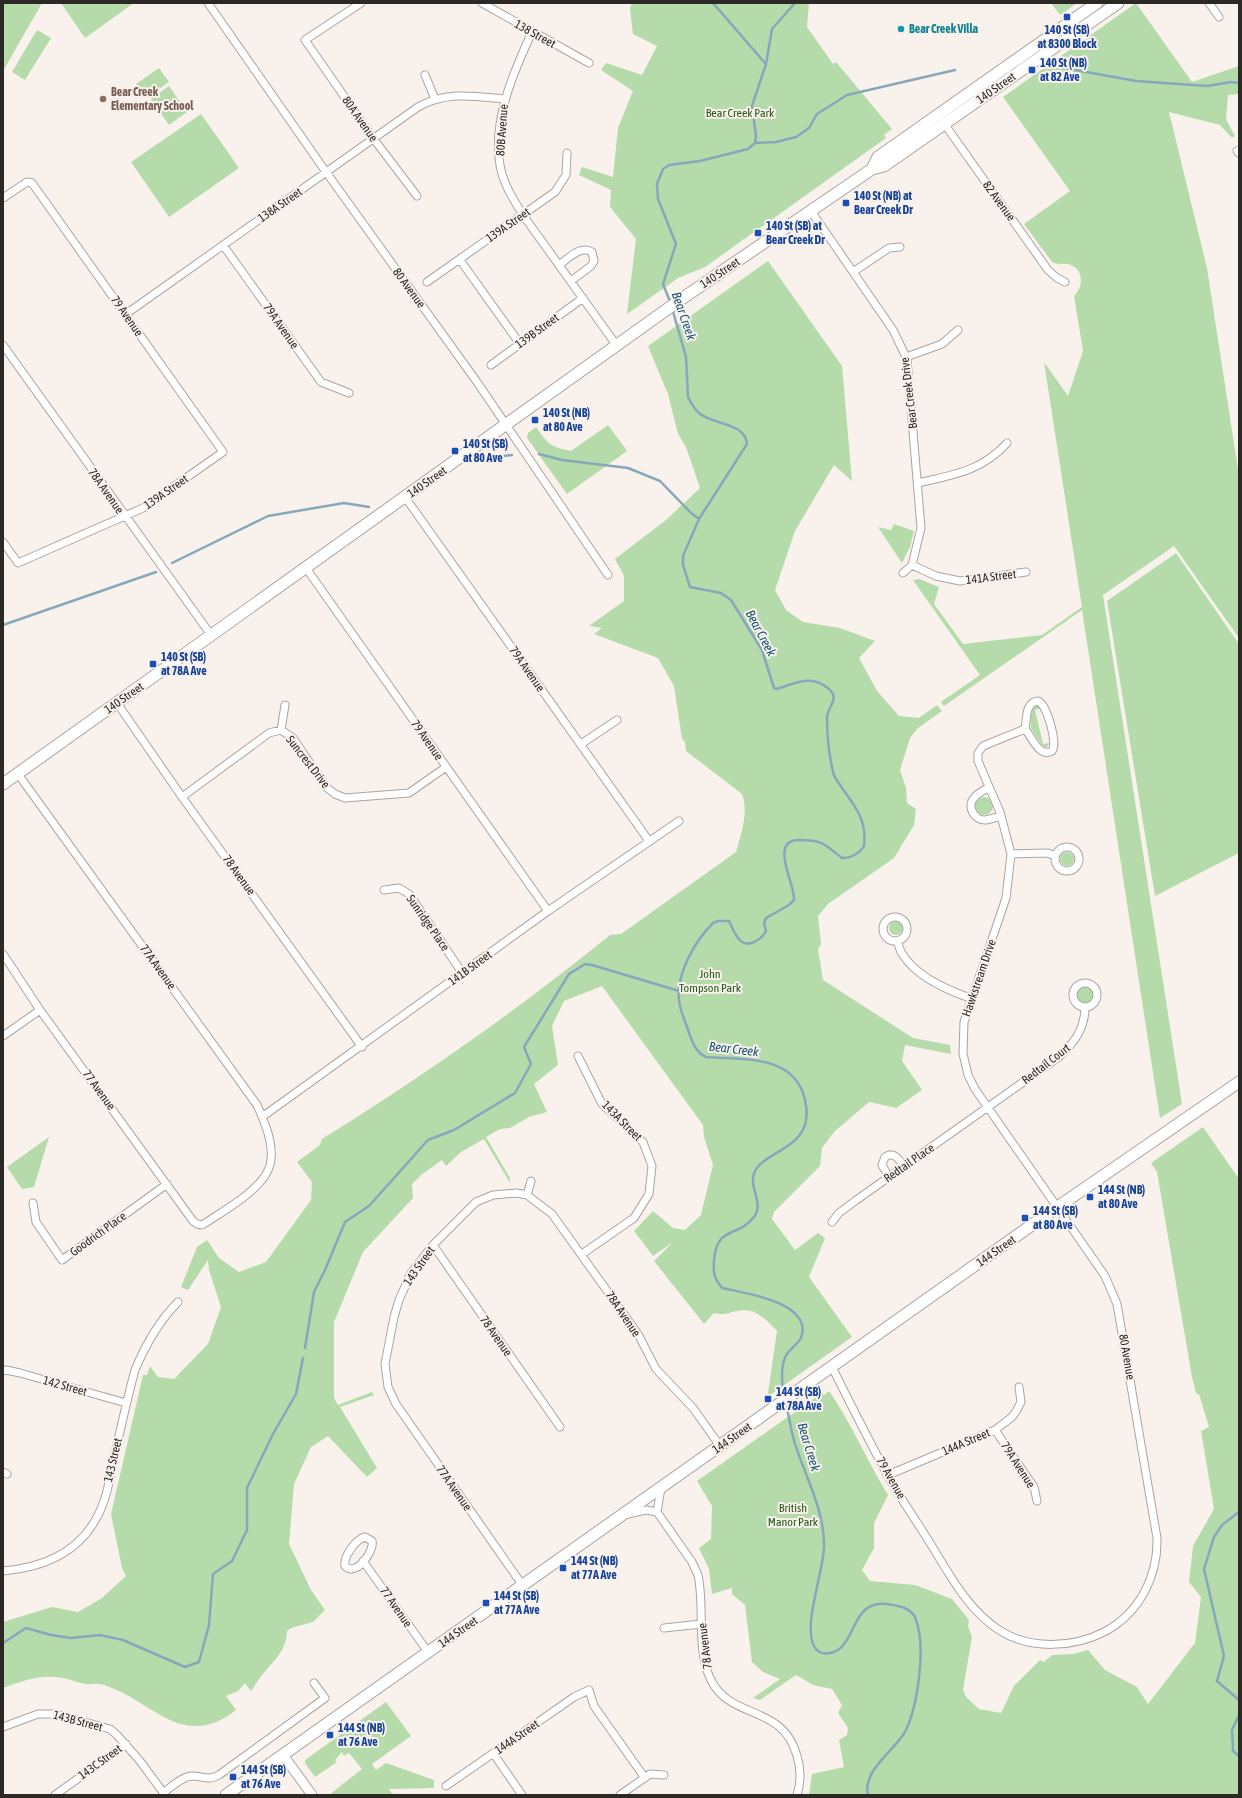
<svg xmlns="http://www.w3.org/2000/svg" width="1242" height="1798" viewBox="0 0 1242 1798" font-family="'Asap Condensed',sans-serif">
<rect width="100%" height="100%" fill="#f9f2ec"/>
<path fill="#b4dba9" d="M 3,3 L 42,3 L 3,71 Z
M 61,3 L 134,3 L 85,38 Z
M 632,3 L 809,3 L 807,27 L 833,64 L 836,62 L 892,129 L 884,135 L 886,138 L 705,267 L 678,278 L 627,314 L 636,239 L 610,207 L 611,190 L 579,175 L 582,167 L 613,177 L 618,128 L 633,91 L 601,70 L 606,63 L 642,75 L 657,46 L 633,34 L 630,9 Z
M 1051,3 L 1077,3 L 1060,15 Z
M 1136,3 L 1192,82 L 1239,66 L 1239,94 L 1228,95 L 1226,119 L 1235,136 L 1232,138 L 1220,125 L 1169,112 L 1207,268 L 1239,476 L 1239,638 L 1174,546 L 1103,595 L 1182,1104 L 1160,1118 L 1082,610 L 944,706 L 941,702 L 980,675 L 913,580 L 919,579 L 939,587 L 934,604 L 963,644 L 1042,635 L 1082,607 L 1044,362 L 1068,396 L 1083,351 L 1074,296 C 1084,286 1084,268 1068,264 C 1063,263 1058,265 1052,262 L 1024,224 L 1070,191 L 1003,97 Z
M 37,30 L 51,38 L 25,80 L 12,72 Z
M 159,68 L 169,82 L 146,98 L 136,84 Z
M 169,86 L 187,112 L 169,125 L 151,99 Z
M 201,114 L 239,168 L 169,217 L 131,162 Z
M 768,261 L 842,366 L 852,481 L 834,465 L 795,531 L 775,590 L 786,610 L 803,622 L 840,628 L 875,641 L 859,658 L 877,691 L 899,716 L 919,718 L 937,705 L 942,711 L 918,728 L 910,738 L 900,770 L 906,788 L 907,803 L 916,809 L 914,825 L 894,858 L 828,904 L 818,916 L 821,944 L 818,949 L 823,980 L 913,1038 L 950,1045 L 951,1054 L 905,1045 L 902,1061 L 922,1090 L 896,1108 L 869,1102 L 835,1131 L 822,1148 L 820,1166 L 774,1212 L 772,1219 L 795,1250 L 818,1233 L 825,1238 L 809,1277 L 852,1337 L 770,1395 L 768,1393 L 777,1331 C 768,1322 757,1309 743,1310 C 731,1311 727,1316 714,1313 L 704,1324 L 654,1261 L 673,1242 L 653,1256 L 634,1231 L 653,1211 L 673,1228 L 685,1230 L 701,1215 L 713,1165 L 704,1137 L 703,1125 L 602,986 L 564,1001 L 552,1026 L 558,1065 L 534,1084 L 547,1112 L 529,1117 L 510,1128 L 500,1129 L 486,1137 L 510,1178 L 510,1183 L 484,1139 L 461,1152 L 446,1166 L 442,1160 L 421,1175 L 412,1184 L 413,1198 L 363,1252 L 334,1322 L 334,1398 L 338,1405 L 372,1392 L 374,1395 L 340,1407 L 377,1468 L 367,1477 L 328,1436 L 311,1447 L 294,1484 L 289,1544 L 311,1590 L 325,1610 L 313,1622 L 291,1628 L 287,1631 C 286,1652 274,1660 262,1675 C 258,1680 255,1686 251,1691 L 245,1683 L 238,1691 L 226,1696 L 236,1710 C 182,1752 152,1700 104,1685 C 98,1683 91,1685 86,1684 C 78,1683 70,1679 62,1678 C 40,1674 23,1681 3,1688 L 3,1622 L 52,1607 L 78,1612 L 102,1598 L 126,1576 L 122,1568 L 111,1514 L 143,1375 L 147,1375 L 150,1366 L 158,1377 L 174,1379 L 208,1344 L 221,1307 L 209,1270 L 208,1260 L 188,1290 L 181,1287 L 197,1247 L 207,1240 L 219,1258 L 239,1272 L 266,1262 L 311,1200 L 312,1182 L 297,1162 L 320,1145 L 322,1139 C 422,1077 519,1009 610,935 L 621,934 L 736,852 C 741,834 749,813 742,794 L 686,751 L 685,742 L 682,739 L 674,686 L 658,658 L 594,634 L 602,628 L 589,626 L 624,601 L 624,576 L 615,559 L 666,520 L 700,488 L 686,447 L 678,434 L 668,394 L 648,346 Z
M 608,425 L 627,451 L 567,494 L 527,438 L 528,433 L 536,427 C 548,444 550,447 571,451 Z
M 894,524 L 914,531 L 910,547 L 902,563 L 878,527 L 891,530 Z
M 1176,553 L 1239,644 L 1239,853 L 1155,896 L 1107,601 Z
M 1035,705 L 1038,705 L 1041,708 L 1035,710 L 1043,744 L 1050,743 L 1046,748 C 1043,748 1033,732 1031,728 C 1030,722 1031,708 1035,705 Z
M975 806a9 9 0 1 1 18 0a9 9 0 1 1-18 0Z
M1060 859a7 7 0 1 1 14 0a7 7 0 1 1-14 0Z
M889 928a7 7 0 1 1 14 0a7 7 0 1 1-14 0Z
M1077 995a8 8 0 1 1 16 0a8 8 0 1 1-16 0Z
M 1203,1127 L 1239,1179 L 1239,1795 L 809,1795 L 812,1774 L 844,1767 L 839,1740 L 847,1735 L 848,1728 L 838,1713 L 842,1705 L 832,1689 L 813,1685 L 796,1675 L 760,1700 L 753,1698 L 780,1679 L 763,1672 L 752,1662 L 745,1605 L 732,1594 L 732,1588 L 712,1594 L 709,1569 L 699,1548 L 711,1539 L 712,1506 L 697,1481 L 822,1393 L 824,1395 L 829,1391 C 852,1424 867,1461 888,1495 L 874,1523 L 874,1548 L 862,1570 L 870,1581 L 915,1585 L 952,1599 L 969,1620 L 968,1626 L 972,1637 L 963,1690 L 966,1697 L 979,1709 L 1001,1713 L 1014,1686 L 1040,1660 L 1044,1662 L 1052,1655 L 1073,1654 L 1088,1650 L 1105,1670 L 1137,1687 L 1148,1704 L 1195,1643 L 1201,1597 L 1189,1582 L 1193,1546 L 1214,1509 L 1201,1431 L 1209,1427 L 1199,1394 L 1196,1393 L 1192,1377 L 1157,1172 L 1151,1163 Z
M 49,1137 L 34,1187 L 22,1189 L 7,1167 Z
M 386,1702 L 411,1736 L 372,1764 L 376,1770 L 386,1763 L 434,1780 L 434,1788 L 389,1789 L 393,1795 L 329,1795 L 362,1769 L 349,1753 L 344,1756 L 342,1752 L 335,1760 L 337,1762 L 315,1777 L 305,1763 L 305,1760 Z"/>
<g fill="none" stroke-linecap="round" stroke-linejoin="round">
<path stroke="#87a8bc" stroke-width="2.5" d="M 713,3 L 765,63
M 3,4 L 3,3
M 1059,67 L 1136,81 L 1207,86 L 1231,82 L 1239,83
M 755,143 L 776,142 L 796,137 L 809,128 L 817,114 L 847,95 L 955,70
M 671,304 L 663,284 L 676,244 L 658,199 L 657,184 L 663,169 L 669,165 L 700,161 L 748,149 L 755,143 L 756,136 L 752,106 L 766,64 L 772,29 L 795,3
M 672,308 L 686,357 L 688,397 C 691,403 694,409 699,413 C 712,425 745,422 747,444 L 699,519 L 683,556 L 683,565 L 690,587 L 721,593 L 731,600 L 762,650 L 774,688 L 777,689 C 795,683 812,674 829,689 C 840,699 828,706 827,717 C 827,734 829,755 833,772 C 834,778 839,783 842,788 C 856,807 867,821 864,846 C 860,853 850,859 842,858 C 824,844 823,840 799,840 C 768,840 796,886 794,900 L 789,905 L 766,918 L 764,923 L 766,931 C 762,939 748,949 740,940 C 735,936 732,927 729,921 L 718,921 L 713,923 C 695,941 676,974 679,1000 C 680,1011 685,1020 688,1030 C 692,1041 695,1052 706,1057 C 744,1060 795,1054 805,1100 C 808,1113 807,1127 798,1137 C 788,1150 762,1157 755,1171 C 747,1186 765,1203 754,1217 C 738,1238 717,1225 714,1260 C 713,1273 714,1278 722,1288 C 744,1293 814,1302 801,1338 C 798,1344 791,1348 787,1354 C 780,1364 782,1384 784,1396
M 539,454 L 562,460 L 628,468 L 660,481 L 691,513 L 699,519
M 492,457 L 512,455
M 172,563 L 268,516 L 344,503 L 369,507
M 3,625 L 156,572
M 305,1348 L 314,1292 L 325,1270 L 345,1222 L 369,1206 L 428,1140 L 454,1130 L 515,1093 L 531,1064 L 524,1047 L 569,974 L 585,964 L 592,965 L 679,991
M 786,1403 C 789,1416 791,1431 795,1444 C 806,1478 825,1511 824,1548 C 823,1573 803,1625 814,1646 C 820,1658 837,1654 844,1644 C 853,1633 857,1612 871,1606 C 880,1602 889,1604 898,1606 C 905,1607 914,1612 916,1620 C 926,1647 918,1706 905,1732 C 894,1751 862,1771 868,1795
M 1239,1512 L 1222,1525 L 1214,1537 L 1204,1569 L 1224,1656 L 1217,1681 L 1239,1700
M 3,1643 L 26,1628 L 51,1635 L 71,1638 L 100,1635 L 123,1640 L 185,1667 L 199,1662 L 209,1625 L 213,1574 L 232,1561 L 247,1530 L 247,1488 L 273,1434 L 296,1394 L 303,1358
M 1239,1715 L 1232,1730 L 1233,1751 L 1239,1756"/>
<defs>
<path id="minor" d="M 208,3 L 326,172 L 477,382 L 608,575
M 361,3 L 305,40 L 373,138 L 417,196
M 482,3 L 589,63
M 1209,3 L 1219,17
M 532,32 C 513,73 489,127 502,174 C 506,189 515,202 523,215 L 617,346
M 425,75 L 435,99
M 943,122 L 1048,270 L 1057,278 L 1065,282
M 1237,151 L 1239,153
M 3,198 L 27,182 L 32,183 L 223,452 L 143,508 L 18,563 L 3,542
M 811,211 L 893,330 L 907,359 L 921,528 L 912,565 L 903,573
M 223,245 L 321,382 L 349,393
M 460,260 L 520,344
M 559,265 C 569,258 580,245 592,252 L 594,261 L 591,266 L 571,281
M 853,272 L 889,248 L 900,247
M 427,282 L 555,192 L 566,175 L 567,153
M 126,314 L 418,107 C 447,91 473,96 504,99
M 3,345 L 211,635
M 906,357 L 942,344 L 958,330
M 491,365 L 583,298
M 918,483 C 953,475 982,471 1007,443
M 405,497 L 649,841
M 912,565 L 936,576 L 960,581 L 1026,572
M 306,568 L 548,911
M 1038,701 C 1047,704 1058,744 1052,751 C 1039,758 1032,737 1025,729 C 1027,719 1025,702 1038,701 Z
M 117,703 L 182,797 L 362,1047
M 281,730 L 285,705
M 581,744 L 617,720
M 989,787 C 985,790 977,793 974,798 C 966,807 975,821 986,820 C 991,819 997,817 1001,816
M 182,797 L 269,733 L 281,730 L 293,738 L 326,787 L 335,794 L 345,798 L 409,793 L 446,767
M1055 859a12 12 0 1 1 24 0a12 12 0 1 1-24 0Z
M 1011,854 L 1048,853 L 1055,856
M 384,890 L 399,888 L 409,894 L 463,974
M883 929a12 12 0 1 1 24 0a12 12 0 1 1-24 0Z
M 897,941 C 899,945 900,952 903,955 C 917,977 947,990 970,998
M 3,954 L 40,1010 L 193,1221 L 197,1224 L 202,1225 C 222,1212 264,1189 270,1165 C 275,1145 265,1123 257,1105 L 18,774
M1073 995a12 12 0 1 1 24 0a12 12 0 1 1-24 0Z
M 3,1036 L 40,1010
M 578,1056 L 602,1104 L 643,1142 L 652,1166 L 649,1194 L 634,1218 L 582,1254
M 262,1117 L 548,911 L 679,821
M 889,1177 L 882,1165 L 885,1157 C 894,1151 899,1159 904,1167
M 527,1195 L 531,1181
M 33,1203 L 36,1222 L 62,1260 L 167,1184
M 832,1222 L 839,1213 L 855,1201 L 1060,1056 C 1075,1042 1085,1028 1085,1007
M 433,1245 L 560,1427
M 832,1367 C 850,1403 868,1439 887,1474 C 900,1498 916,1520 930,1543 C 950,1575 967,1609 999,1630 C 1030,1650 1074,1648 1106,1631 C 1140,1612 1158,1576 1157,1538 L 1117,1304 L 1105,1276 L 975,1089 L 968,1075 L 963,1054 L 964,1022 L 1006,898 L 1011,854 L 1000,812 L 978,761 L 978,753 L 983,746 L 1025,729
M 3,1371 L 6,1370 L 20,1373 L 126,1403
M 995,1430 L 1034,1487 L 1037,1501
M 3,1472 L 7,1474
M 888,1475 L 995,1430 L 1012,1417 L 1017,1410 L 1021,1402 L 1019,1387
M 661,1488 L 657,1512 L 692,1562 L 698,1575 C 705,1607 696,1648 710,1678 C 729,1721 783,1703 797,1756 C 801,1769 801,1782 797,1795
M 628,1514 L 646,1510 L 657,1512
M 365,1537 L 372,1541 C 375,1549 357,1578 345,1566 C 343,1557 356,1539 365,1537 Z
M 363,1561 L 428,1652
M 3,1571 C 50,1567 88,1548 104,1501 C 109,1487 111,1471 114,1457 C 121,1428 127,1399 135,1370 C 145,1346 159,1321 178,1302
M 523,1586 L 396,1404 L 388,1387 L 385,1364 L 394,1317 L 399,1300 L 411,1273 L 433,1245 L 476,1202 L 493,1195 L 517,1193 L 527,1195 L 552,1214 L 638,1334 L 656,1369 L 693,1408 L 720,1446
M 664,1628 L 701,1624
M 3,1727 L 38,1714 L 56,1714 L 110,1729 L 117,1735 L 140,1761 L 165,1795
M 493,1753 L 522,1795
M 446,1786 L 574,1697 L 589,1690 L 594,1706 L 645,1778
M 163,1793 C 171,1787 182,1777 191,1776 C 204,1776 207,1781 219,1775 L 325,1698 L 314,1683
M 55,1795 L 126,1744
M 620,1795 L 650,1774 L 664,1775"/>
<path id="tertiary" d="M 283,1755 L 312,1795"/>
<path id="secondary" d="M 872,169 L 878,157 L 888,150 L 1097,3
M 3,784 L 680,300 L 872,169 L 884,166 L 1118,3
M 226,1795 L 1046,1215 L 1239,1082"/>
</defs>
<use href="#minor" stroke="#aca49f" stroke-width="9"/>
<use href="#tertiary" stroke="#aca49f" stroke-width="11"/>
<use href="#secondary" stroke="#aca49f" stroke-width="13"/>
<use href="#minor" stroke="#fff" stroke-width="7"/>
<use href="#tertiary" stroke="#fff" stroke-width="9"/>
<use href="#secondary" stroke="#fff" stroke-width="11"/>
</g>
<g fill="#1a4fb4" stroke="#f9f2ec" stroke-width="1.5">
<rect x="1063" y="13" width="8" height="8" rx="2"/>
<rect x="1028" y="66" width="8" height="8" rx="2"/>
<rect x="842" y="199" width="8" height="8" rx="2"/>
<rect x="754" y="229" width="8" height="8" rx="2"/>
<rect x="531" y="416" width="8" height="8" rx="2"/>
<rect x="451" y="447" width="8" height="8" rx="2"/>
<rect x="149" y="660" width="8" height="8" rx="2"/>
<rect x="1086" y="1193" width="8" height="8" rx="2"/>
<rect x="1021" y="1214" width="8" height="8" rx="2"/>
<rect x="764" y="1395" width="8" height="8" rx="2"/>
<rect x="559" y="1564" width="8" height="8" rx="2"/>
<rect x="482" y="1599" width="8" height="8" rx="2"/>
<rect x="326" y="1731" width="8" height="8" rx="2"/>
<rect x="229" y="1773" width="8" height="8" rx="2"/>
</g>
<circle fill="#0f9aa8" stroke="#f9f2ec" stroke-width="1.5" cx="901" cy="29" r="4"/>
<circle fill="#8d6e63" stroke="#f9f2ec" stroke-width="1.5" cx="103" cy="99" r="4"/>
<g text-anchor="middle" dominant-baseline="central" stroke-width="4" stroke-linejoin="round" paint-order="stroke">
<g font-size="12" font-weight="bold" fill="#0d838f" stroke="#f9f2ec" text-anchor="start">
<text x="909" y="29">Bear Creek Villa</text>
</g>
<g font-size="12" font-weight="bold" fill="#164399" stroke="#f9f2ec" text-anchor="start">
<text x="1067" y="30" text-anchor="middle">140 St (SB)<tspan x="1067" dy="14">at 8300 Block</tspan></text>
<text x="1040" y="63">140 St (NB)<tspan x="1040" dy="14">at 82 Ave</tspan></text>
<text x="854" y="196">140 St (NB) at<tspan x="854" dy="14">Bear Creek Dr</tspan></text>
<text x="766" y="226">140 St (SB) at<tspan x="766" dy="14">Bear Creek Dr</tspan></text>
<text x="543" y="413">140 St (NB)<tspan x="543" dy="14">at 80 Ave</tspan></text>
<text x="463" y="444">140 St (SB)<tspan x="463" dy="14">at 80 Ave</tspan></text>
<text x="161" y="657">140 St (SB)<tspan x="161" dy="14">at 78A Ave</tspan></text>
<text x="1098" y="1190">144 St (NB)<tspan x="1098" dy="14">at 80 Ave</tspan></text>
<text x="1033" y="1211">144 St (SB)<tspan x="1033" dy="14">at 80 Ave</tspan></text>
<text x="776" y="1392">144 St (SB)<tspan x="776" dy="14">at 78A Ave</tspan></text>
<text x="571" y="1561">144 St (NB)<tspan x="571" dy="14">at 77A Ave</tspan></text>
<text x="494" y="1596">144 St (SB)<tspan x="494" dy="14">at 77A Ave</tspan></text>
<text x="338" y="1728">144 St (NB)<tspan x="338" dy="14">at 76 Ave</tspan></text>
<text x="241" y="1770">144 St (SB)<tspan x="241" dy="14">at 76 Ave</tspan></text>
</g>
<g font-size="12" fill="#2b2826" stroke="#f9f2ec">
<text transform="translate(535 34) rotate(29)">138 Street</text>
<text transform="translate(996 88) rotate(-35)">140 Street</text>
<text transform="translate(360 119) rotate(55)">80A Avenue</text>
<text transform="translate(502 130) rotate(-86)">80B Avenue</text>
<text transform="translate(999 201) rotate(54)">82 Avenue</text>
<text transform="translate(280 205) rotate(-35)">138A Street</text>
<text transform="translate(508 225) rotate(-35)">139A Street</text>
<text transform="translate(720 273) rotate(-34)">140 Street</text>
<text transform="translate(409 288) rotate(54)">80 Avenue</text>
<text transform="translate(127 316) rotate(55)">79 Avenue</text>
<text transform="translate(281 326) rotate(55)">79A Avenue</text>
<text transform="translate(537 331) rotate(-36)">139B Street</text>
<text transform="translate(909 393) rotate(-97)">Bear Creek Drive</text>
<text transform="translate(427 482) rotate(-35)">140 Street</text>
<text transform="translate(106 491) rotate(55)">78A Avenue</text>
<text transform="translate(166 492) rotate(-35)">139A Street</text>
<text transform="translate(991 577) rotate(-7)">141A Street</text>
<text transform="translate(527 669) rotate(55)">79A Avenue</text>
<text transform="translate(124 698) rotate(-35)">140 Street</text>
<text transform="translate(427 740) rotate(55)">79 Avenue</text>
<text transform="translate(308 762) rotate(52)">Suncrest Drive</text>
<text transform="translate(239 875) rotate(54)">78 Avenue</text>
<text transform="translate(428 923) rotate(55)">Sunridge Place</text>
<text transform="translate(158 967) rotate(54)">77A Avenue</text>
<text transform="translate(470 968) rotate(-36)">141B Street</text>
<text transform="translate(979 978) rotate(-71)">Hawkstream Drive</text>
<text transform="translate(1046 1064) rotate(-38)">Redtail Court</text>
<text transform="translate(99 1090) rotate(54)">77 Avenue</text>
<text transform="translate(622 1121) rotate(45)">143A Street</text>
<text transform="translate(909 1163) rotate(-35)">Redtail Place</text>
<text transform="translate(98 1234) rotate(-36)">Goodrich Place</text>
<text transform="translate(996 1251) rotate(-35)">144 Street</text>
<text transform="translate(419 1266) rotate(-55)">143 Street</text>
<text transform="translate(623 1314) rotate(56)">78A Avenue</text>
<text transform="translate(496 1336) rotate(55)">78 Avenue</text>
<text transform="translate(1127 1357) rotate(80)">80 Avenue</text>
<text transform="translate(65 1386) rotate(16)">142 Street</text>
<text transform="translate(732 1438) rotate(-35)">144 Street</text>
<text transform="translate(966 1442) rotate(-23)">144A Street</text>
<text transform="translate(113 1460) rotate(-77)">143 Street</text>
<text transform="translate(1018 1465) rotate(57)">79A Avenue</text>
<text transform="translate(891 1478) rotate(60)">79 Avenue</text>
<text transform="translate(454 1488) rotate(55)">77A Avenue</text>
<text transform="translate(396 1607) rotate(55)">77 Avenue</text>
<text transform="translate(458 1632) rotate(-35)">144 Street</text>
<text transform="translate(705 1646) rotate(-97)">78 Avenue</text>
<text transform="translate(78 1721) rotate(15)">143B Street</text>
<text transform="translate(517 1737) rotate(-35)">144A Street</text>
<text transform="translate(100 1762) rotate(-36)">143C Street</text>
</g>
<g font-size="12" font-weight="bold" fill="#785e54" stroke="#f9f2ec" text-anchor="start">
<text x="111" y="92">Bear Creek<tspan x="111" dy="14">Elementary School</tspan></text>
</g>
<g font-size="12" fill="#245614" stroke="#f9f2ec">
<text x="740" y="113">Bear Creek Park</text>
<text x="710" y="974">John<tspan x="710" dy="14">Tompson Park</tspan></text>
<text x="793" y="1508">British<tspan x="793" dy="14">Manor Park</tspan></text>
</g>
<g font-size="13" font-style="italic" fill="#115374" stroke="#f9f2ec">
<text transform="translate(684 316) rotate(71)">Bear Creek</text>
<text transform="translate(761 633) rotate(62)">Bear Creek</text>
<text transform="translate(734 1049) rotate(7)">Bear Creek</text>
<text transform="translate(809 1447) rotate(73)">Bear Creek</text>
</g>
</g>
<rect width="1242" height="1798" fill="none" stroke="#2b2826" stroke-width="8"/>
</svg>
